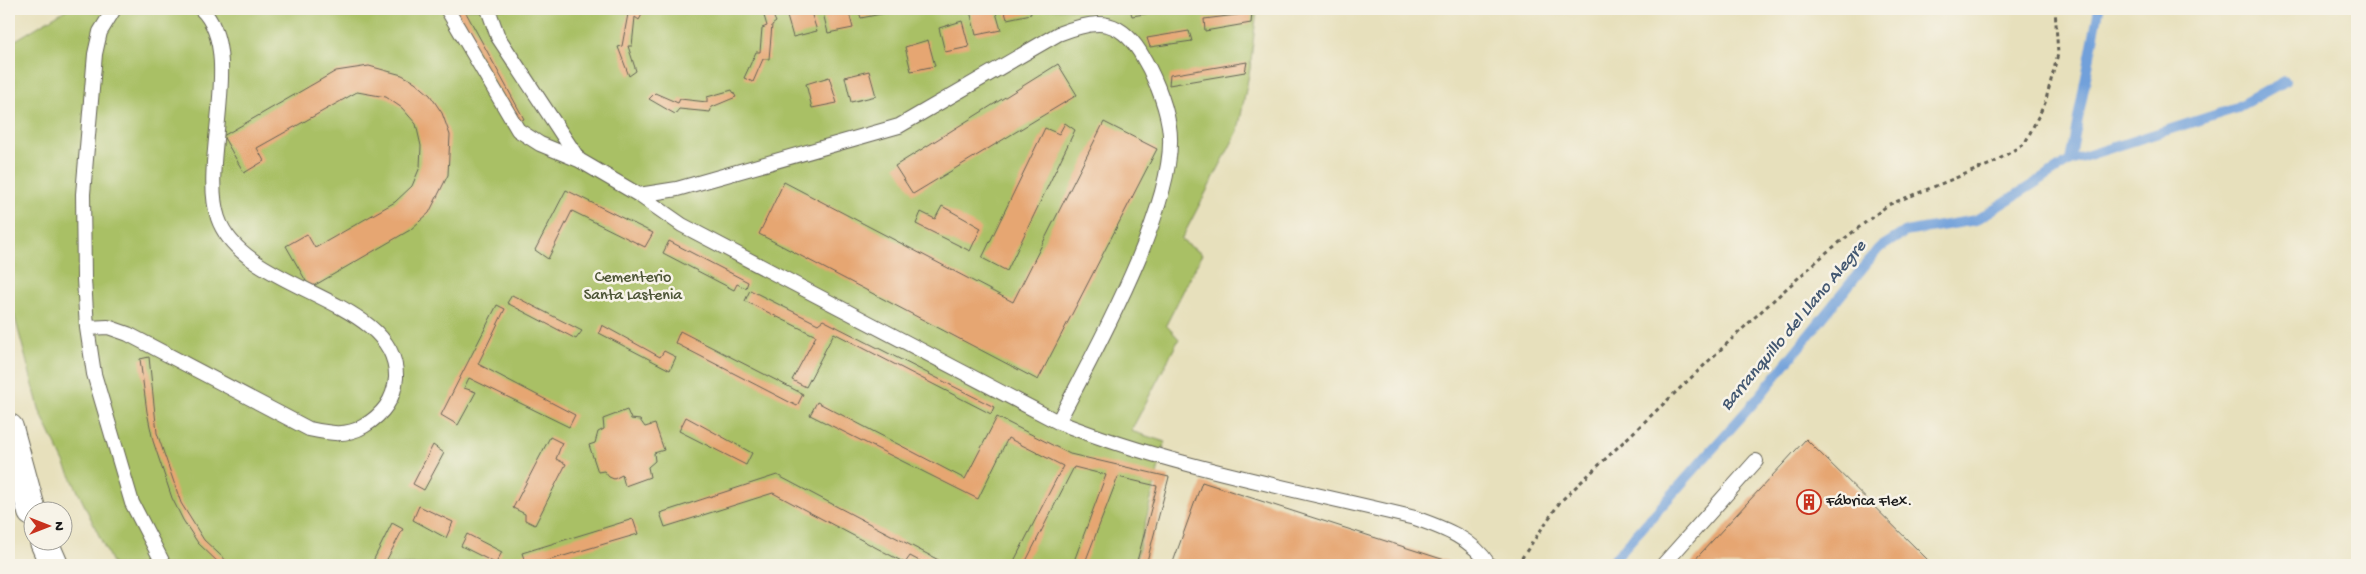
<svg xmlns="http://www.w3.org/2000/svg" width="2366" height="574" viewBox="0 0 2366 574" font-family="'Gochi Hand',sans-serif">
<rect width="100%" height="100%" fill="#f7f3e8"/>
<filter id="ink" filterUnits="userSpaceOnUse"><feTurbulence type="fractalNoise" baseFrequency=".02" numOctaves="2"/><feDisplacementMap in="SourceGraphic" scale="10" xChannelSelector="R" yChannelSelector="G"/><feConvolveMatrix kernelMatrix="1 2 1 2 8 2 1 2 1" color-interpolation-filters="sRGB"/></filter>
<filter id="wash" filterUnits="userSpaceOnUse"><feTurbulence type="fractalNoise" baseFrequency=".0096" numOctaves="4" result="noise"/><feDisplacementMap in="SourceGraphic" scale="20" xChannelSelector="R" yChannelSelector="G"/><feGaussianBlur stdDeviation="1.12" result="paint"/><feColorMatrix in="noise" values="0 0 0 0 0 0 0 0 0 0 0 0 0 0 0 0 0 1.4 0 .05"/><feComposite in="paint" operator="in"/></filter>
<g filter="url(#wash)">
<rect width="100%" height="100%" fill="#e7e0bc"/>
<path fill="#a9c065" stroke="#626e40" d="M 67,9 L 1257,9 L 1250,69 L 1238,131 L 1181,240 L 1202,254 L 1166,325 L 1179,339 L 1131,431 L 1165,442 L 1135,565 L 113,565 L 40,412 L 9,295 L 9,44 Z"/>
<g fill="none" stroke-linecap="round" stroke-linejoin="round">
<path stroke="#71a0da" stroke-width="10" d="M 2070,161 L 2099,9
M 1609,565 L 1758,398 L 1878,249 L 1905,232 L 1976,220 L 2070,161 L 2234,109 L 2285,81"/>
</g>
<g id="blocks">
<path fill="#e6a672" d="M 453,9 L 464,9 L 524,119 L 517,123 Z
M 635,9 L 645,9 L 639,20 L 635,17 L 632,46 L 628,46 L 636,71 L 629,76 L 618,47 L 622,46 L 628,14 L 631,15 Z
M 762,9 L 770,9 L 776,22 L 772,25 L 769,59 L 763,59 L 753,82 L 744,78 L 756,52 L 760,52 L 762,28 L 767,26 Z
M 799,9 L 810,9 L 817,31 L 793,37 L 786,13 Z
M 822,9 L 848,9 L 853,28 L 828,33 Z
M 858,9 L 884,9 L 886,13 L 861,18 Z
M 979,9 L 995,9 L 1001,30 L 976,35 L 970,11 Z
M 1004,9 L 1030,9 L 1031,14 L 1007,19 Z
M 1130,9 L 1169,9 L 1169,10 L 1132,16 Z
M 1252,13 L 1251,23 L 1205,31 L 1204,19 Z
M 962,21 L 969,47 L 945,52 L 939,28 Z
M 1189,31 L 1192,41 L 1150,47 L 1147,38 Z
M 928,40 L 935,66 L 911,71 L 905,47 Z
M 1247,62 L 1245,72 L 1169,85 L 1170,75 Z
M 1058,64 L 1077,95 L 913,194 L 895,166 Z
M 369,66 L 402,75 L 415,82 L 430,95 L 442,113 L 450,135 L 448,175 L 429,213 L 410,230 L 310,288 L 286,246 L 307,234 L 315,248 L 395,202 L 412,186 L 420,167 L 421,146 L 416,124 L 402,108 L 386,97 L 357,92 L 257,148 L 264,161 L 244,173 L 223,136 L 336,71 Z
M 869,71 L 876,96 L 851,102 L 845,77 Z
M 829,77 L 837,103 L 812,108 L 806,84 Z
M 732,90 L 736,97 L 712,107 L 710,112 L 679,109 L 675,114 L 649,99 L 655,93 L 678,103 L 680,99 L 707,102 L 707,97 Z
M 1104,122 L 1157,149 L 1038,380 L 759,234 L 784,182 L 1013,302 Z
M 1065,123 L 1075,130 L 1007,271 L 982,258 L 1045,128 L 1059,134 Z
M 566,190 L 653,233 L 645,247 L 572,211 L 548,259 L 535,250 Z
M 942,206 L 981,228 L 970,251 L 916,224 L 921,212 L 935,219 Z
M 669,241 L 748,282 L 746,288 L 737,284 L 734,290 L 663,253 Z
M 750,290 L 818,324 L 823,320 L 994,407 L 991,414 L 834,333 L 806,387 L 792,380 L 816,336 L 745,301 Z
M 512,295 L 582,331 L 576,339 L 507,303 Z
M 497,305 L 505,309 L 478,364 L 575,415 L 569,427 L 469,378 L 464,388 L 476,392 L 458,425 L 441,415 Z
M 602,325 L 660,357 L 664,351 L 676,357 L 670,370 L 599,333 Z
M 680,331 L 803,394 L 797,406 L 675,343 Z
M 149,357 L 157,433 L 181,503 L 204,540 L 231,565 L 221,565 L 198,543 L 183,520 L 172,498 L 153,441 L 147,412 L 140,359 Z
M 817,402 L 965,479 L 997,417 L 1070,454 L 1169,477 L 1146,565 L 1136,565 L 1157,486 L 1118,477 L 1084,565 L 1074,561 L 1106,475 L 1074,467 L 1024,565 L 1017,565 L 1013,563 L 1063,466 L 1008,438 L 978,499 L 810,415 Z
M 627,410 L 631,419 L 640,420 L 645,427 L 655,424 L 664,450 L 654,453 L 655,461 L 648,467 L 650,477 L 625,486 L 622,475 L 614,479 L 609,477 L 604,471 L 598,472 L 589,445 L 595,443 L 598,432 L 604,429 L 603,419 Z
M 686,417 L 752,453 L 746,465 L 679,431 Z
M 550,437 L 562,443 L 556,459 L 566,464 L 535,525 L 525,520 L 525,514 L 513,508 Z
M 1806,439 L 1933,565 L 1690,565 Z
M 433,445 L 444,453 L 424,490 L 413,484 Z
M 777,475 L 948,565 L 927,565 L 910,556 L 905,563 L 773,493 L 665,527 L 660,513 Z
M 1202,482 L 1454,563 L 1453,565 L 1172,565 Z
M 419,506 L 453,522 L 446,538 L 413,520 Z
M 633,519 L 638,534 L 533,565 L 526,565 L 522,553 Z
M 392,523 L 403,529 L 384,565 L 371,565 Z
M 467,534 L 502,552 L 496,563 L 501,565 L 493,565 L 495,563 L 461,546 Z"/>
</g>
</g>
<g filter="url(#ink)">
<use href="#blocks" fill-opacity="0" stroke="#636154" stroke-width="1"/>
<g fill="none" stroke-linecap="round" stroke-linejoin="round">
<defs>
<path id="lane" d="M 114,9 L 100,32 L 95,54 L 83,194 L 84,279 L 87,328 L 94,374 L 132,503 L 164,565
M 447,9 L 518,130 L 540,144 L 579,160
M 488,9 L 498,37 L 579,160 L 639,195 L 682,225 L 1058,422 C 1172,467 1296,489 1415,518 C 1443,528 1472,538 1489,565
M 639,195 L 677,189 L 899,126 L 1058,34 C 1093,20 1117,16 1140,52 C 1153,73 1165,101 1169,126 C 1181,198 1093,355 1058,422
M 87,328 L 108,327 L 128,334 L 309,429 C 328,433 346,437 364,426 C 382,415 394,401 396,378 C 399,297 243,292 218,218 C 199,161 246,51 201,9
M 1663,565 L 1756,461"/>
<path id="street" d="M 9,428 L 32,512
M 44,542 L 54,565"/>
</defs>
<use href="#lane" stroke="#636154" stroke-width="16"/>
<use href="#street" stroke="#636154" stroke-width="30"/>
<path stroke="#636154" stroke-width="3" stroke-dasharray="4 4" stroke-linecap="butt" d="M 1517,565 L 1560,502 L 1755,317 L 1827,252 L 1888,205 L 1993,163 L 2025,143 L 2045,103 L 2058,54 L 2055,9"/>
<use href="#lane" stroke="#fff" stroke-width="14"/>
<use href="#street" stroke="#fff" stroke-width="28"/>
</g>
</g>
<defs>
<symbol id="building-ring" viewBox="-11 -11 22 22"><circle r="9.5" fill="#f7f3e8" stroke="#c8321e" stroke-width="1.5"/><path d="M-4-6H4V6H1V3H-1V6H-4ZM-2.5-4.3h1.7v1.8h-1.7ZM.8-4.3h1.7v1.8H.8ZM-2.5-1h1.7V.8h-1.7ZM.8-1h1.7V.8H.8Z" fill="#c8321e"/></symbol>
</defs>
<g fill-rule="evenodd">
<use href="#building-ring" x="1795" y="488" width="28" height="28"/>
</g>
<g text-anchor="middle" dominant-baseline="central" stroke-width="5" stroke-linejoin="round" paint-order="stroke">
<g font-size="16" fill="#4d5536" stroke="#f7f3e8">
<text x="633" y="278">Cementerio<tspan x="633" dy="18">Santa Lastenia</tspan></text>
</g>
<g font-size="16" fill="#1c1c1c" stroke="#f7f3e8" text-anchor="start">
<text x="1826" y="502">Fábrica Flex.</text>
</g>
<g font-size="18" font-style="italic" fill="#425771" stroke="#f7f3e8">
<text transform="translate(1794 326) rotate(-50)">Barranquillo del Llano Alegre</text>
</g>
</g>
<rect width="2366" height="574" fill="none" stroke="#f7f3e8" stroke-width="30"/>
<g transform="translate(48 526) rotate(90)"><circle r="24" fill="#f7f3e8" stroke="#9f9d96"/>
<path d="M0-4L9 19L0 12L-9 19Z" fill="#c8321e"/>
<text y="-8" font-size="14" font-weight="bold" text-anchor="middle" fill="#1c1c1c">N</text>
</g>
</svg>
